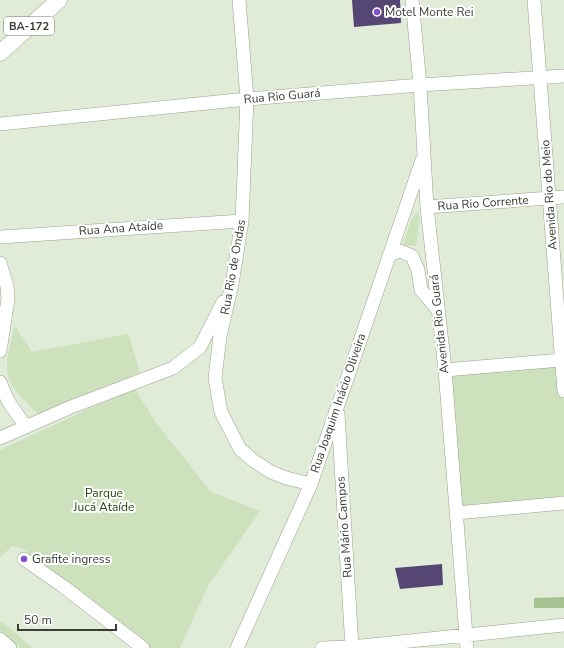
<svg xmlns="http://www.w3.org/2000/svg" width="564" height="648" viewBox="0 0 564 648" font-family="'Nunito Sans',sans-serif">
<rect width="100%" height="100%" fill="#e0ecd7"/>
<path fill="#cce1bc" d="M 417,213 L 420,217 L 416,246 L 403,245 L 411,220 Z
M 15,326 L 32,352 L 128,334 L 140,372 L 40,416 C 3,380 1,376 15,326 Z
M 561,360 L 564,402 L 564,503 L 456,513 L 445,370 Z
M 134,388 L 157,424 L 211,492 L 260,511 L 208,586 L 180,648 L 150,648 L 23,549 L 12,546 L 0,557 L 0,450 Z
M 0,620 L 33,648 L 20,648 L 0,631 Z"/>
<path fill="#a7c291" d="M 564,597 L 564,608 L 534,608 L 534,598 Z"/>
<path fill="#554673" d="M 352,0 L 400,0 L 401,23 L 354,27 Z
M 442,564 L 443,585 L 400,589 L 395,568 Z"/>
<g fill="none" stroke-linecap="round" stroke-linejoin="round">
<defs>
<path id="minor" d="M 239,0 L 247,99 L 242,221 L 232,284 L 220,336 L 215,378 L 221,412 L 240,449 L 254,461 L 271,472 L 286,478 L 311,484
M 412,0 L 420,85 L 427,207 L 445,370 L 467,648
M 534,0 L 564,391
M 0,124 L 247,99 L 420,85 L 564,76
M 427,207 L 564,197
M 0,237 L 242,221
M 389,255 L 400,251 L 412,256 L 418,270 L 421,290 L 438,310
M 0,263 L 7,286 L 8,299 L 0,351
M 445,370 L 561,360
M 0,382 L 8,401 L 26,427
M 338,414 L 352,648
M 0,438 L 71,407 L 173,368 L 200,347 L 223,302
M 456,513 L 564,503
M 24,559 L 64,587 L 143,648
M 0,639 L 10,648
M 237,648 L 311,484 L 422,160
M 322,648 L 352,647 L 564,625"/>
<path id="major" d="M 0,53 L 59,0"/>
</defs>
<use href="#minor" stroke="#98a390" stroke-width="14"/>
<use href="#major" stroke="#98a390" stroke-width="17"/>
<use href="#minor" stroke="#fff" stroke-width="13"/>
<use href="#major" stroke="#fff" stroke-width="16"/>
</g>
<g fill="#8253cc" stroke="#fff" stroke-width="1.5">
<circle cx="377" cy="12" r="4"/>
<circle cx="24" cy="559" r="4"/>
</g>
<g text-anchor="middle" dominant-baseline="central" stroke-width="4" stroke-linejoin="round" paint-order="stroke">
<rect fill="#fff" stroke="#747872" stroke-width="1" x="4" y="17" width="50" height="18" rx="3"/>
<g font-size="11" font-weight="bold" fill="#393e35">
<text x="29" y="26">BA-172</text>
</g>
<g font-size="12" fill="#393e35" stroke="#fff" text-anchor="start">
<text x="385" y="12">Motel Monte Rei</text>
<text x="32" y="559">Grafite ingress</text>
</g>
<g font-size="12" fill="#393e35" stroke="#fff">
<text transform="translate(282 96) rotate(-5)">Rua Rio Guará</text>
<text transform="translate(549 195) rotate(-94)">Avenida Rio do Meio</text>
<text transform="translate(483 203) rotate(-4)">Rua Rio Corrente</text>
<text transform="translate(121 228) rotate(-4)">Rua Ana Ataíde</text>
<text transform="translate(233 267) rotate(-80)">Rua Rio de Ondas</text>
<text transform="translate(439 324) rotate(-96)">Avenida Rio Guará</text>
<text transform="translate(338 403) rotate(-71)">Rua Joaquim Inácio Oliveira</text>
<text transform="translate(344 527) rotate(-94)">Rua Mário Campos</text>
</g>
<g font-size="12" fill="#2b430f" stroke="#fff">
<text x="104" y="493">Parque<tspan x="104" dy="14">Jucá Ataíde</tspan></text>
</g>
</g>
<path d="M18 624v6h98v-6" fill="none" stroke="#393e35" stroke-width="2"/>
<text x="24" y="624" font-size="12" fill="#393e35" stroke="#ffffff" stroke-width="3" paint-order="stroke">50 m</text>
</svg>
